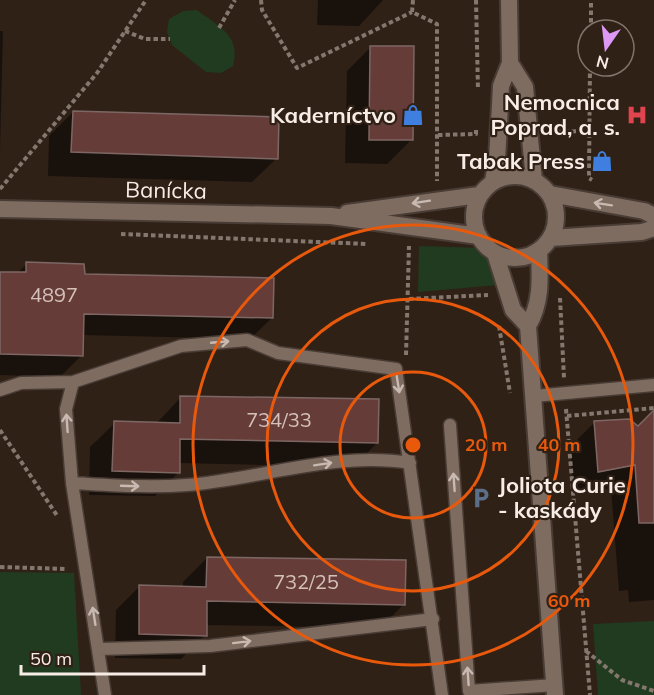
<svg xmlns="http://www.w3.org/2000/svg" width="654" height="695" viewBox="0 0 654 695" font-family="Mulish,sans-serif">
<rect width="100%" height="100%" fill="#302117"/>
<path fill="#203b1f" d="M 197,10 C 219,27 241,35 233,66 L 221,73 L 206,72 L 172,45 L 167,32 L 169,19 L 183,11 Z
M 419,246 L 482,248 L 495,260 L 498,285 L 418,292 Z
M 0,572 L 74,573 L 81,695 L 0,695 Z
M 654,621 L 654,695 L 598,695 L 593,624 Z"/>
<path fill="#0007" d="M 318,0 L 383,0 L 359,26 L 317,25 Z
M 0,31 L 3,31 L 0,151 Z
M 371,47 L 411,140 L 387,164 L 345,163 L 347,71 Z
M 73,112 L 277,158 L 252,182 L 48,176 L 49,136 Z
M 27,264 L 83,275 L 272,318 L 250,339 L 82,335 L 81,356 L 60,377 L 0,375 L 0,273 L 17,273 Z
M 181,397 L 377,443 L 353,467 L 179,463 L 179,472 L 155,496 L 89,495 L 90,447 L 115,423 L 156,424 Z
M 654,418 L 654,600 L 629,602 L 628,590 L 619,591 L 611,488 L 574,495 L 570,447 L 594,423 L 638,428 Z
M 207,558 L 404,604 L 380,628 L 205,625 L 205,635 L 181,659 L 115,658 L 116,610 L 140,586 L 183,588 L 183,582 Z"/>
<path fill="#663c38" stroke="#7d6764" stroke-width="1.5" d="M 370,46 L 414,46 L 413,140 L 369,140 Z
M 73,111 L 279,117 L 278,159 L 71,152 Z
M 26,262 L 84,264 L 85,274 L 274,278 L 273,318 L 84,314 L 83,356 L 0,354 L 0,272 L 26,272 Z
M 180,396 L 379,399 L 378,443 L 180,439 L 180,473 L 112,471 L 114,421 L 180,423 Z
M 654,410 L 654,523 L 639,523 L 635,465 L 598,472 L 594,421 L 629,419 L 638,426 Z
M 207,557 L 406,560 L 405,605 L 207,601 L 207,636 L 139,634 L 139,585 L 206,587 Z"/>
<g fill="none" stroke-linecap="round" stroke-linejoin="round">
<defs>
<path id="service" d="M 0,390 L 21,383 L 73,382
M 534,396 L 654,385
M 450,425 L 469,691 L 555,685
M 72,483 C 110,485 148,488 187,485 C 261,479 335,451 410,463
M 99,649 L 210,646 L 433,619
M 105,695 L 72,483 L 66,409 L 73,382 L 181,346 L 247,340 L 278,353 L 396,369 L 442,695"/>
<path id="minor" d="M 510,63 L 525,87 L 534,180
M474 217a41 41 0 1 1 82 0a41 41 0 1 1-82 0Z
M 493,181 L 497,160 L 501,86 L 510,63 L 509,0
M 550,194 L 644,211 L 654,216
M 0,209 L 331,216 L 479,236
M 347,213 L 479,195
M 551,238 L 642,232 L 654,228
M 539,251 C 540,278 542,302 528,326 L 555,695
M 495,253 L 513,310 L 528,326"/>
</defs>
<use href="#service" stroke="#483c35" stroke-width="15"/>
<use href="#minor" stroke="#483c35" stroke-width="20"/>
<path stroke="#84776e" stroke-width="4" stroke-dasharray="4.5 3" stroke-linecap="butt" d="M 261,0 L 262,10 L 297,68 L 412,12
M 413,0 L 412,12 L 437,24 L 437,181
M 476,0 L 478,90
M 219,28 L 235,0
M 591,30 L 591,0
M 125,31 L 145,39 L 170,39
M 590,66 L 589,178 L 592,180
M 549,132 L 588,131
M 438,135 L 476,134 L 476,130
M 0,189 L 97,73 L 146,0
M 121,234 L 368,244
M 560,298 L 564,378
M 409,299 L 488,295
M 499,326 L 510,393
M 406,355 L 409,246
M 566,409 L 590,695
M 567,416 L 654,408
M 0,430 L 58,517
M 0,567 L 67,569
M 586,651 L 622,680 L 654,691"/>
<use href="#service" stroke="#7f6c61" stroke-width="12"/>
<use href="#minor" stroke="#7f6c61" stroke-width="16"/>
</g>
<defs><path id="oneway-shaft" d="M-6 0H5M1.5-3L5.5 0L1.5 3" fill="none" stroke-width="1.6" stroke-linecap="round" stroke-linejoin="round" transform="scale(1.5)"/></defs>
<g stroke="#c8b9b1">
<use href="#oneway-shaft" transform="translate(421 202) rotate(171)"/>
<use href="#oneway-shaft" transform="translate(603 204) rotate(-171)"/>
<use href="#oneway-shaft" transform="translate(220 342) rotate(-5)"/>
<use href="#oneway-shaft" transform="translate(398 384) rotate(81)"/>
<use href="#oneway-shaft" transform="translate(67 423) rotate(-94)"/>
<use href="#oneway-shaft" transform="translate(323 464) rotate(-9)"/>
<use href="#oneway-shaft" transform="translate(454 482) rotate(-94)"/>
<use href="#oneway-shaft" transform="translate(130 486) rotate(2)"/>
<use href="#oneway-shaft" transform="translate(94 616) rotate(-99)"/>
<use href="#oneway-shaft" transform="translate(242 642) rotate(-7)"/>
<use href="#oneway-shaft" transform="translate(468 676) rotate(-94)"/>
</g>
<g fill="none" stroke="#e8590c" stroke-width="3">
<circle cx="413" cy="445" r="73"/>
<circle cx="413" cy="445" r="146"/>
<circle cx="413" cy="445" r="220"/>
</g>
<defs>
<symbol id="shop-bare" viewBox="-9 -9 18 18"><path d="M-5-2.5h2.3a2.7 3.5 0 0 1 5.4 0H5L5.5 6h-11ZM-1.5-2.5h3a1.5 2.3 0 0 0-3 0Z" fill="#3f7fe0" stroke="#302117" stroke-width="2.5" paint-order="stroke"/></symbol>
<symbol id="hospital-bare" viewBox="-9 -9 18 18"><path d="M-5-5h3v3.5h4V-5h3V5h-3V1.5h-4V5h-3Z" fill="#e0444e" stroke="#302117" stroke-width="2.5" paint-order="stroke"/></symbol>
<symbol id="parking-bare" viewBox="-9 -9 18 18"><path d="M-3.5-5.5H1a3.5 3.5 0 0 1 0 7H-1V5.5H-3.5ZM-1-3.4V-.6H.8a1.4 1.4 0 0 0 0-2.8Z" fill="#5c6f8a" stroke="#302117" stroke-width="2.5" paint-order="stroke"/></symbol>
</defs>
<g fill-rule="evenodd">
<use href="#shop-bare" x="398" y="100" width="30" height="30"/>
<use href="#hospital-bare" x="622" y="100" width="30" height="30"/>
<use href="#shop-bare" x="587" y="146" width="30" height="30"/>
<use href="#parking-bare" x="466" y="483" width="30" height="30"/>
</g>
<g text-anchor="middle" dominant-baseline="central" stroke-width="4.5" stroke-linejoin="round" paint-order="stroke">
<g font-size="20" fill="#d4c1ba">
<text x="54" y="294">4897</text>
<text x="279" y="419">734/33</text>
<text x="306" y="581">732/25</text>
</g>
<g font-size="22" font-weight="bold" fill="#f8ede6" stroke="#302117" text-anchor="end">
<text x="620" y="102">Nemocnica<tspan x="620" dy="25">Poprad, a. s.</tspan></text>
<text x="396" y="115">Kaderníctvo</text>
<text x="585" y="161">Tabak Press</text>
<text x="498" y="485" text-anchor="start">Joliota Curie<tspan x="498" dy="25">- kaskády</tspan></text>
</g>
<g font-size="22" fill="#f8ede6" stroke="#302117">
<text transform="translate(166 190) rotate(1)">Banícka</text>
</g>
</g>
<circle cx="413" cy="445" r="9" fill="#e8590c" stroke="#302117" stroke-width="3"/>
<g font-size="18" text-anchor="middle" font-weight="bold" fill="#e8590c" stroke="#302117" stroke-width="4.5" stroke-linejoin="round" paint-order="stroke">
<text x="486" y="451">20 m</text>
<text x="559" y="451">40 m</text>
<text x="569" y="607">60 m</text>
</g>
<g transform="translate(606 48) rotate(194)"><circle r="28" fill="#302117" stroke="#80736a" stroke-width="1.5"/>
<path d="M0-4.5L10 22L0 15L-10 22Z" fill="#dd99f3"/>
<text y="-9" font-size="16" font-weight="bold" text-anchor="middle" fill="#f8ede6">N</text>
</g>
<path d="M21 665v9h183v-9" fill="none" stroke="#f8ede6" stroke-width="3"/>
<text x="30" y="665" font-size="18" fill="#f8ede6" stroke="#302117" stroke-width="4.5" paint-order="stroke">50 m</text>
</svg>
